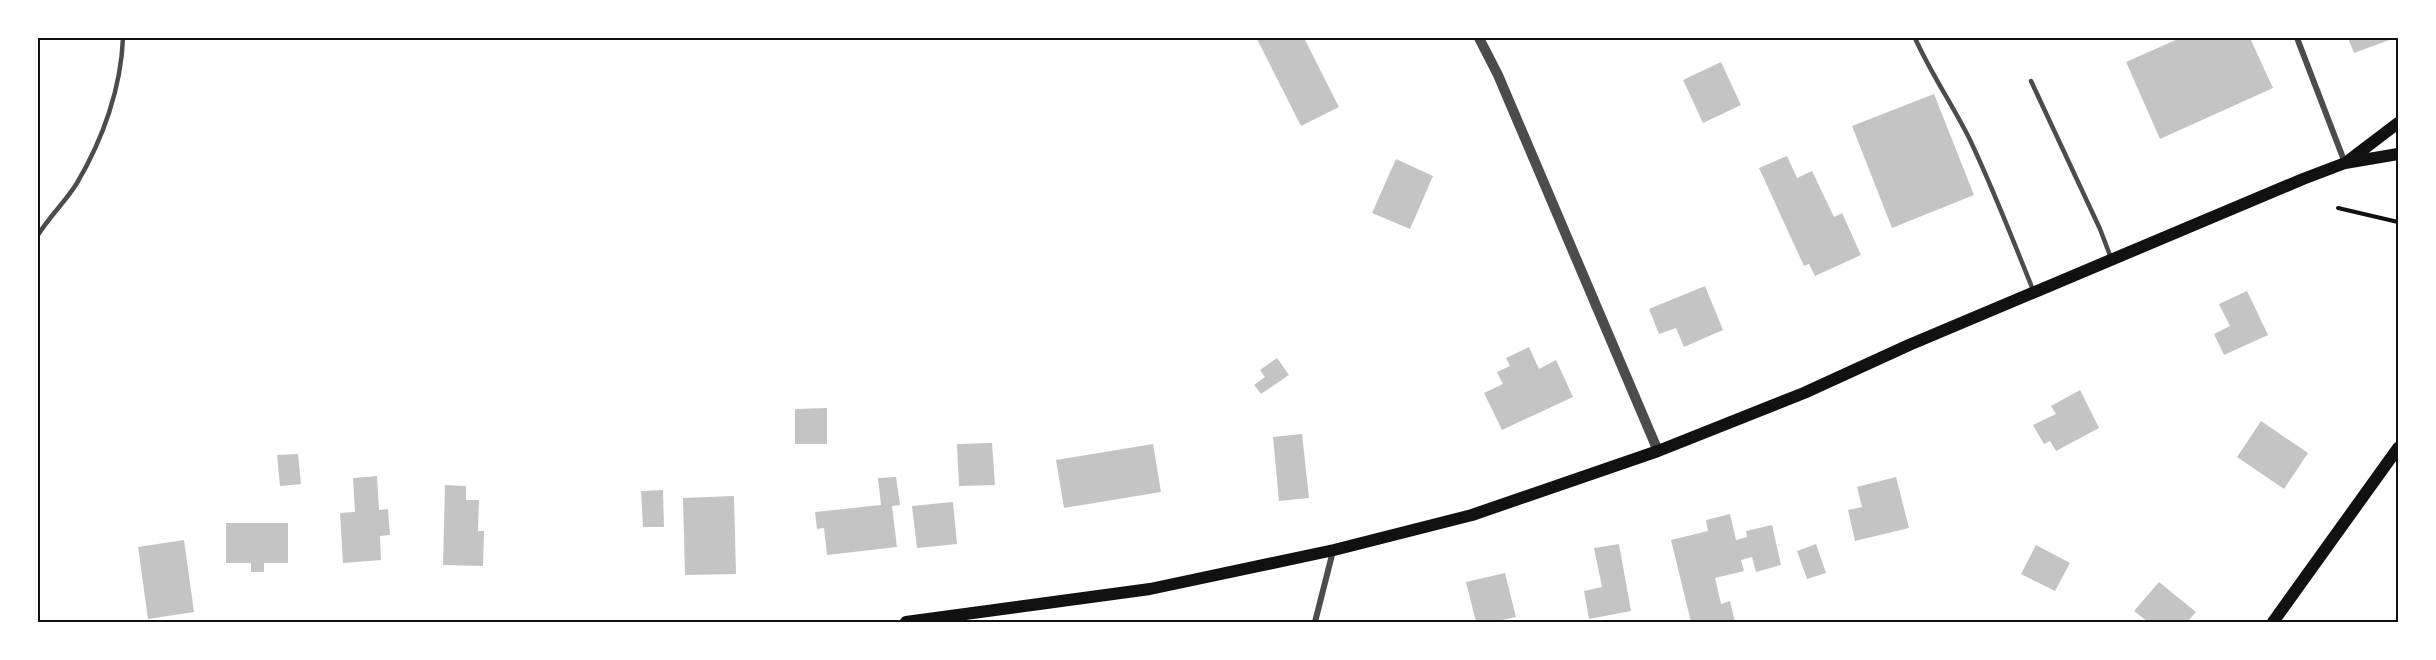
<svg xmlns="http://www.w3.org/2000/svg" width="2436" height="660" viewBox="0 0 2436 660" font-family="'PT Sans',sans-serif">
<rect width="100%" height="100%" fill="#fff"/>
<path fill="#c4c4c4" d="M 1260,38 L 1304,38 L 1339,107 L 1301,126 L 1257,39 Z
M 2180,38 L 2250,38 L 2273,88 L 2160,139 L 2126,62 Z
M 2348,38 L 2395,38 L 2354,53 Z
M 1721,62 L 1741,105 L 1703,123 L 1683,80 Z
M 1934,94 L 1974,195 L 1892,228 L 1852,126 Z
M 1787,156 L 1797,178 L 1812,171 L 1834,217 L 1842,213 L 1861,255 L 1815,276 L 1809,264 L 1804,266 L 1759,168 Z
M 1396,159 L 1433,176 L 1410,229 L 1372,213 Z
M 1705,286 L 1723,330 L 1684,347 L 1676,328 L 1659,334 L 1649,309 Z
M 2247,291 L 2268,335 L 2224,355 L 2214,334 L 2230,326 L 2219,304 Z
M 1529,347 L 1539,369 L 1556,360 L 1573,397 L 1502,430 L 1484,393 L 1503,384 L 1497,372 L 1510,366 L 1506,358 Z
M 1277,358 L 1289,375 L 1261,394 L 1254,385 L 1265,377 L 1260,370 Z
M 2080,390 L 2099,428 L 2056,451 L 2050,441 L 2044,444 L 2033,425 L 2056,414 L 2051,406 Z
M 827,408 L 827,444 L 795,444 L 795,409 Z
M 2261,421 L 2308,453 L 2284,489 L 2237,457 Z
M 1302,434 L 1309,498 L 1279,501 L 1273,437 Z
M 992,443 L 995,485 L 959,486 L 957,444 Z
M 1153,444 L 1161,492 L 1064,508 L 1056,460 Z
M 298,454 L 301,484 L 280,486 L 277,455 Z
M 377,476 L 379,510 L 388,509 L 390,535 L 380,536 L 381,560 L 343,563 L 340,513 L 355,512 L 353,478 Z
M 896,477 L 900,505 L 892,506 L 897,547 L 827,555 L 824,528 L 817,529 L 815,512 L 881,505 L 878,478 Z
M 1896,477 L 1909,528 L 1855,541 L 1848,510 L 1862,507 L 1857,487 Z
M 445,485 L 466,486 L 466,500 L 479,500 L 478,531 L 484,531 L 483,566 L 443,565 Z
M 663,490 L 664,527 L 643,527 L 641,491 Z
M 734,496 L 736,574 L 685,575 L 683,498 Z
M 953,502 L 957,544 L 917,548 L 912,506 Z
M 1730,514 L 1736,540 L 1747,537 L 1746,531 L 1772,525 L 1781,565 L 1756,572 L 1752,557 L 1741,560 L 1744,571 L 1715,578 L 1721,604 L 1730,601 L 1735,622 L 1691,622 L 1671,540 L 1708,531 L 1706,520 Z
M 226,523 L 288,523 L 288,563 L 264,563 L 264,572 L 251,572 L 251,563 L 226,563 Z
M 184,540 L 194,612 L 148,619 L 138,547 Z
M 1619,544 L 1631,611 L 1589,619 L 1584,591 L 1602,587 L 1594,548 Z
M 1816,544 L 1826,573 L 1807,579 L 1797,551 Z
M 2036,545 L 2070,563 L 2055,591 L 2021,574 Z
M 1505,573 L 1516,617 L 1493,622 L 1476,622 L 1466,582 Z
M 2159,582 L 2196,612 L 2187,622 L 2148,622 L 2134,611 Z"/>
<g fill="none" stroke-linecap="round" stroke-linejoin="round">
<path stroke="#111" stroke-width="4" d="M 2338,208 L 2398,222"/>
<path stroke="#4c4c4c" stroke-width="4.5" d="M 1915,38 C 1931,74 1954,107 1971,142 C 1994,191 2013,240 2033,290
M 2031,81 L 2100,229 L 2111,258
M 38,235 C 49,217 66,201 77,183 C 103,139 121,88 123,38"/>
<path stroke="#4c4c4c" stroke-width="6" d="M 2297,38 L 2345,163
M 1315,622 L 1333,551"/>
<path stroke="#4c4c4c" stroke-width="10" d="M 1479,38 L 1498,75 L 1658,451"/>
<path stroke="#111" stroke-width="12" d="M 2348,161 L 2398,123
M 906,622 L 1150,589 L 1334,550 L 1472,515 L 1658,451 L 1804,393 L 1909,345 L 2303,179 L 2345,163 L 2398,154
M 2273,622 L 2398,448"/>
</g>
<rect width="2436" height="660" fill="none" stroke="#ffffff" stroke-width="78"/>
<rect x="39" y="39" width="2358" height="582" fill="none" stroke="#111" stroke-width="2"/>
</svg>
